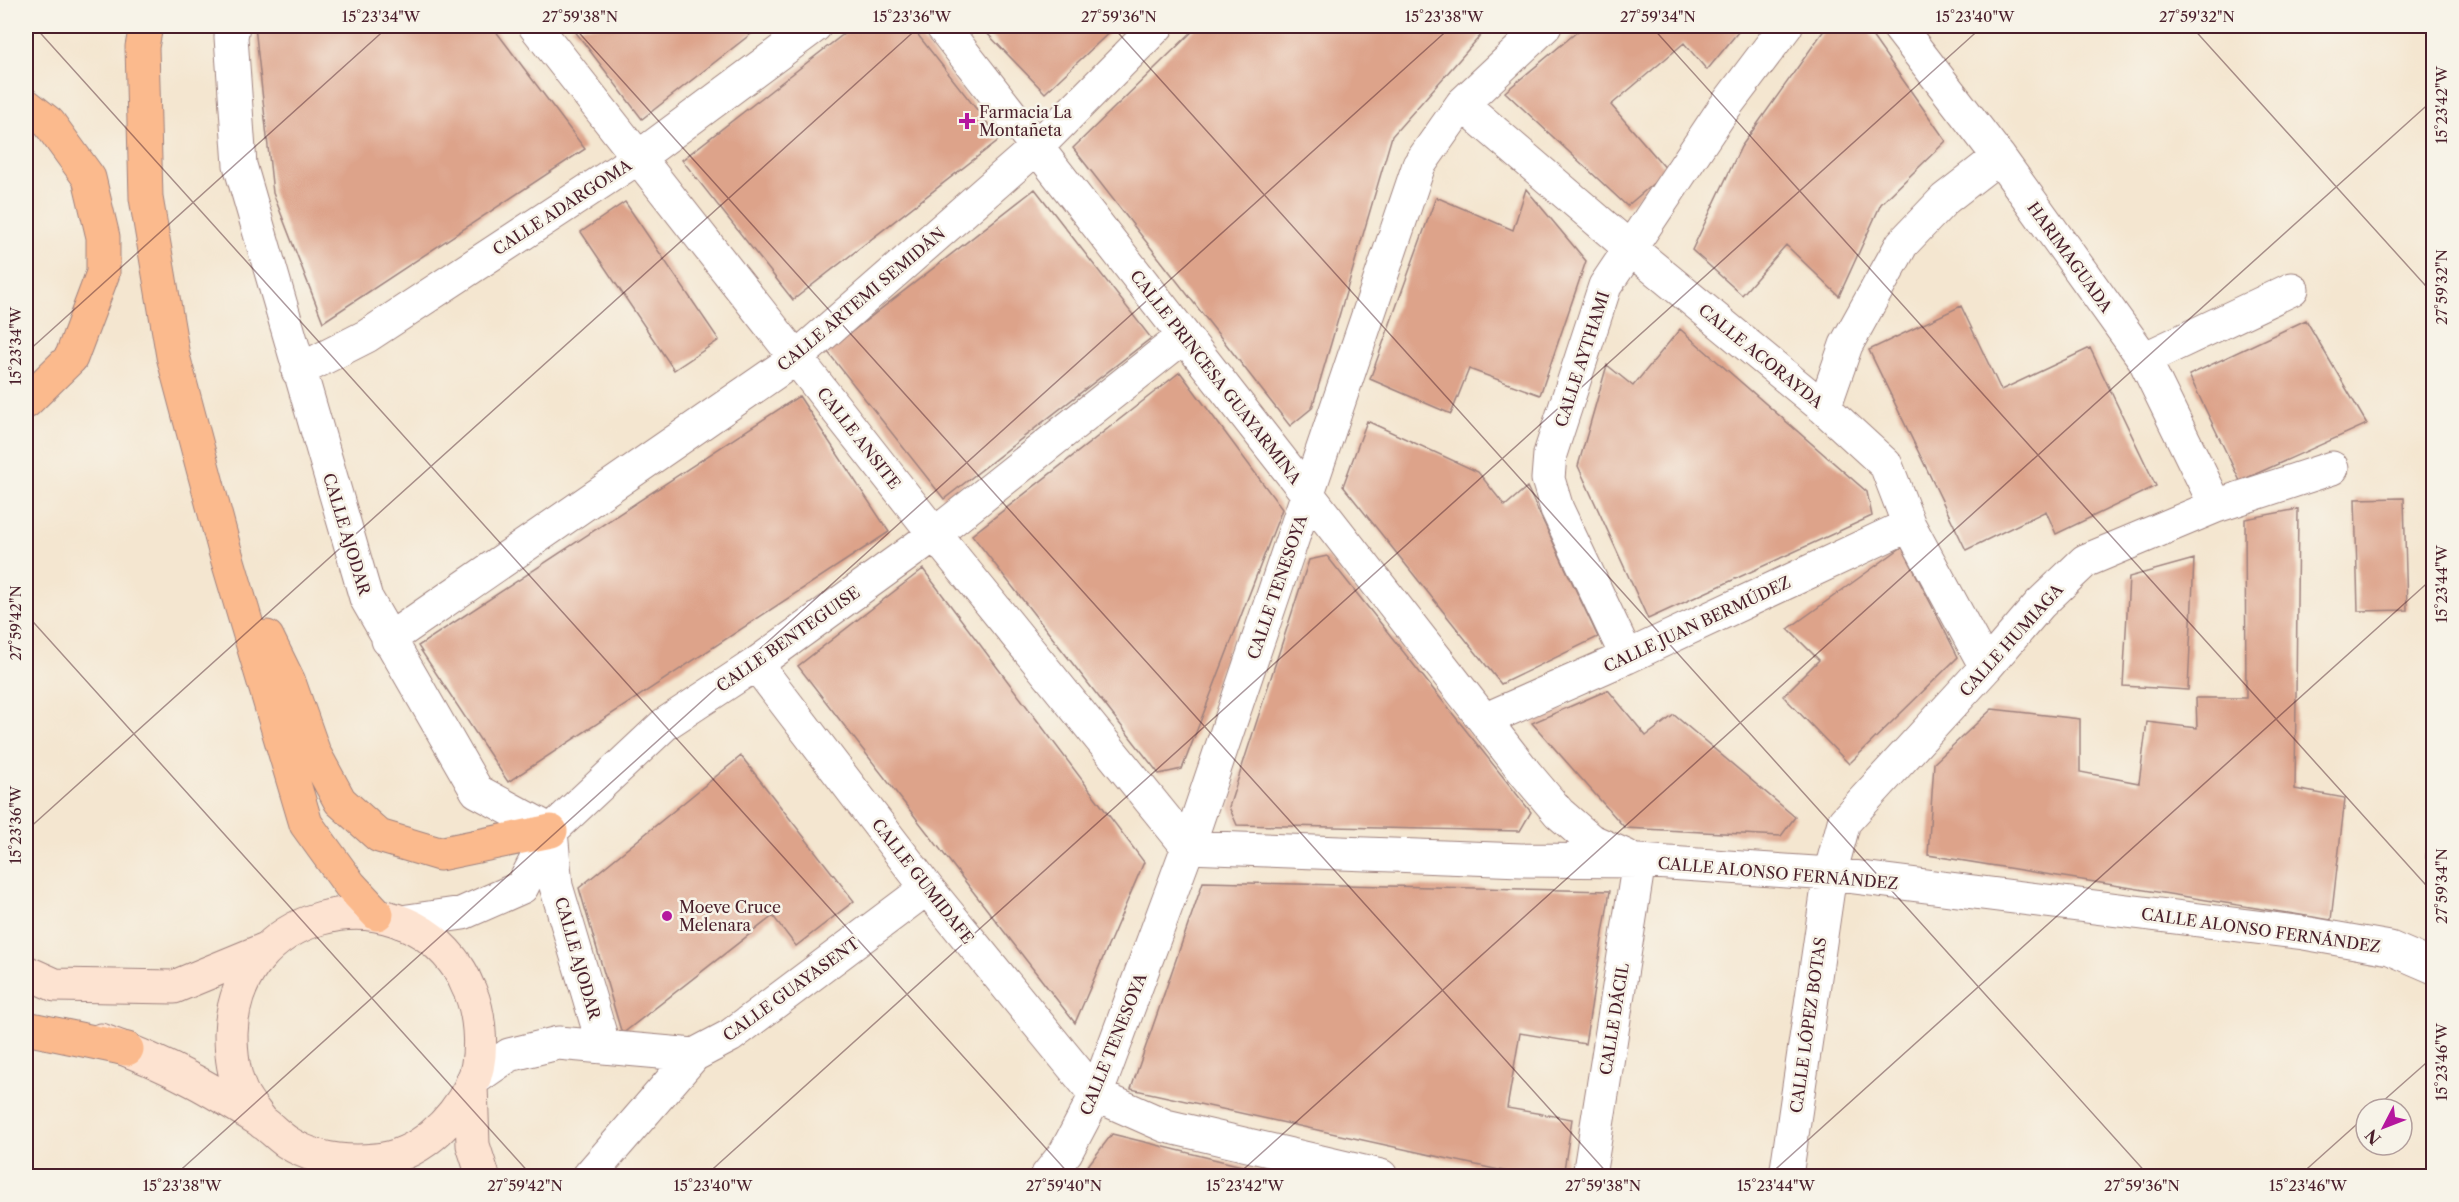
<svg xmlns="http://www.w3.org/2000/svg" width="2459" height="1202" viewBox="0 0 2459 1202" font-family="'Libre Caslon Text',serif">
<rect width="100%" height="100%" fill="#f7f3e8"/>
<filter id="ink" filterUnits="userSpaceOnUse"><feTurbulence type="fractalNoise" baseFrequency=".0167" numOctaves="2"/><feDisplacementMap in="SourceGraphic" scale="12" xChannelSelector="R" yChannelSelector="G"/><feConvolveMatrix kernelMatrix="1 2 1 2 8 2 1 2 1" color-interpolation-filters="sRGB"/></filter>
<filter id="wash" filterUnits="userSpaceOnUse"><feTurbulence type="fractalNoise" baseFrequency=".008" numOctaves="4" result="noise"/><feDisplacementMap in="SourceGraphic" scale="24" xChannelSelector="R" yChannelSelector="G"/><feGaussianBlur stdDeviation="1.35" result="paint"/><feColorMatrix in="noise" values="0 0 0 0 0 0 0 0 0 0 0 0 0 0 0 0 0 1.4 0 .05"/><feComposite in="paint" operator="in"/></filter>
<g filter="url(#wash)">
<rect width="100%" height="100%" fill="#f4e6d0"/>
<g id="blocks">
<path fill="#dda38a" d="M 255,26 L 492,26 L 585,149 L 323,322 L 273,193 Z
M 571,26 L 761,26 L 642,119 Z
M 854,26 L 911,26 L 1000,139 L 793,300 L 682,160 Z
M 980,26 L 1116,26 L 1045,93 Z
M 1198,26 L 1489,26 L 1392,136 L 1312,408 L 1290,426 L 1073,148 Z
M 1584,26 L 1743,26 L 1707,70 L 1684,43 L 1611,105 L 1668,171 L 1627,206 L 1505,92 Z
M 1827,26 L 1865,26 L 1946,141 L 1881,204 L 1839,296 L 1786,245 L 1742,295 L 1692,250 L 1741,147 Z
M 1035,189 L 1151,338 L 944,499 L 827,351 Z
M 1526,189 L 1586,261 L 1540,395 L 1469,369 L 1451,414 L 1370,379 L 1436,197 L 1513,230 Z
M 625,202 L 719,340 L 674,370 L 581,232 Z
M 1961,306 L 2001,390 L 2090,348 L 2156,486 L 2056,534 L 2046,511 L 1966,550 L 1869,350 Z
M 2306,320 L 2367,424 L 2240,481 L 2189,375 Z
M 1680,329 L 1867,492 L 1872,516 L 1648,619 L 1578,466 L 1607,365 L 1633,386 Z
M 1180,372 L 1282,509 L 1182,769 L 1159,774 L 972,535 Z
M 799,396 L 889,532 L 508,782 L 418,646 Z
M 1367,421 L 1478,472 L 1505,506 L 1527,487 L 1598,637 L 1501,684 L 1343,486 Z
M 2404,498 L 2407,610 L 2358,611 L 2355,499 Z
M 2298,509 L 2295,789 L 2345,798 L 2331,920 L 1928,855 L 1934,763 L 1992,709 L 2080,719 L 2080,772 L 2139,783 L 2147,722 L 2197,728 L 2196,698 L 2246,698 L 2245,519 Z
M 1902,547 L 1958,657 L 1849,764 L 1783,696 L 1819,660 L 1788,629 Z
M 1327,556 L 1531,812 L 1520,831 L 1237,825 L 1229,807 L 1309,560 Z
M 2194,559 L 2188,690 L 2123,686 L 2129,577 Z
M 923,569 L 1144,862 L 1075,1023 L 798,666 Z
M 1608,690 L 1646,736 L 1674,715 L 1795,817 L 1781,836 L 1625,828 L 1532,723 Z
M 741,756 L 854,901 L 796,946 L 773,916 L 622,1034 L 579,888 Z
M 2430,810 L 2433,810 L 2433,859 L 2426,858 Z
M 1203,882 L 1610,891 L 1585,1044 L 1520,1033 L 1507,1108 L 1572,1119 L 1563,1176 L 1526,1176 L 1131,1089 Z
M 1112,1134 L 1282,1176 L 1080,1176 Z"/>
</g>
</g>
<g filter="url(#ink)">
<use href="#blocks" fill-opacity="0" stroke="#9f827e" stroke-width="1.5"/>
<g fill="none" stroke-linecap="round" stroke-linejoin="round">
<defs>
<path id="street" d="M 233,26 L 231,37 L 240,165 L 366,598 L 477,791 L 551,831 L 556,886 L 604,1047
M 535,26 L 925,522 L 1188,847 L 1521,860 L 1639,861 L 1830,874 L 2304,933 L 2390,948 L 2434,967
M 942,26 L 1527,775 L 1559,813 L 1590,840 L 1626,856
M 1898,26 L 1999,157 L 2144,359 L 2216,506
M 1462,104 L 1632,250 L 1824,408 L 1886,465 L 1909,525 L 1986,667
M 2144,359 L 2292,289
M 298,371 L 367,336 L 639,157 L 815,26
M 1824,408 L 1846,345 L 1902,244 L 1945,199 L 1999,157
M 388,640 L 796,358 L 1037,147 L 1157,26
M 1627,657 L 1557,509 L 1548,479 L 1550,454 L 1605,286 L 1724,108 L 1786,26
M 756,664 L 927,888 L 1096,1095 L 1166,1126 L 1381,1176
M 1484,720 L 1627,657 L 1909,525
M 401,922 L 463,913 L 522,887 L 551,831 L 665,724 L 756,664 L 935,534 L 1183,337
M 473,1080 L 509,1055 L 558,1043 L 694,1055
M 589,1176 L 694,1055 L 730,1036 L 927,888
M 1047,1176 L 1066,1152 L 1096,1095 L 1188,847 L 1419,165 L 1462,104 L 1545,26
M 1589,1176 L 1639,861
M 1786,1176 L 1830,874 L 1844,822 L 1986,667 L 2040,604 L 2085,561 L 2216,506 L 2332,468"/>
<path id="secondary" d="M 26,972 L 55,985 L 174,987 L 266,949
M 101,1040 C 132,1051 164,1065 194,1081 C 217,1093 239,1107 261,1121 C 270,1127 278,1136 287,1142 C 314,1160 345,1163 376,1160 C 418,1156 452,1123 471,1086 C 484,1060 481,1017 470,991 C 466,984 464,976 459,969 C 392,869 234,912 231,1034 C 231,1053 233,1073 241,1091 C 246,1102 256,1113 263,1123
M 471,1085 L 473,1145 L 483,1176"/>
<path id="highway" d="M 146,26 L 142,47 L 146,198 L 173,356 L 225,551 L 306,824 L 350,885 L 377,914
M 26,105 L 49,123 L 89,178 L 103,237 L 103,273 L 71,358 L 26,402
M 267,637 L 289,682 L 314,753 L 340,801 L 379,836 L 439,854 L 551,831
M 26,1028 L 127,1049"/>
</defs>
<use href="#street" stroke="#9f827e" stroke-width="35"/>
<use href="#secondary" stroke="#9f827e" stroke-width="35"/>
<use href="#highway" stroke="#9f827e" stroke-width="35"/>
<use href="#street" stroke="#fff" stroke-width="33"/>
<use href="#secondary" stroke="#fde3d1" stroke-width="33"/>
<use href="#highway" stroke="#fbba8d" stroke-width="33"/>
</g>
</g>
<path fill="none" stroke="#4a1f2b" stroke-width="1.5" stroke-opacity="0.45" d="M 34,26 L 1071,1176M 573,26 L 1610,1176M 1112,26 L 2149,1176M 1651,26 L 2434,894M 2191,26 L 2434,295M 26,353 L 389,26M 26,614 L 532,1176M 26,831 L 920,26M 2374,1109 L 2434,1056M 174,1176 L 1452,26M 705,1176 L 1983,26M 1236,1176 L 2434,99M 1768,1176 L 2434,577M 2299,1176 L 2366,1116"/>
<g fill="#b5179e" stroke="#f7f3e8" stroke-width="2">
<path d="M964 112h6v6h6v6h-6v6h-6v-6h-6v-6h6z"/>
<circle cx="667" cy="916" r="6"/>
</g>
<g text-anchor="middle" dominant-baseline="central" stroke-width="5" stroke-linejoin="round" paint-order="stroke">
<g font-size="16" fill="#4a1f2b" stroke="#f7f3e8" text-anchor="start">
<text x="979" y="112">Farmacia La<tspan x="979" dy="18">Montañeta</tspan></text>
<text x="679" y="907">Moeve Cruce<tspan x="679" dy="18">Melenara</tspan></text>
</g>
<g font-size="16" fill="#4a1f2b" stroke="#f7f3e8">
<text transform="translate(562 207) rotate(-33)">CALLE ADARGOMA</text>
<text transform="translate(2070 257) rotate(54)">HARIMAGUADA</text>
<text transform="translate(861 299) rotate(-40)">CALLE ARTEMI SEMIDÁN</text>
<text transform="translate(1761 356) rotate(39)">CALLE ACORAYDA</text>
<text transform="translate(1582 359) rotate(-72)">CALLE AYTHAMI</text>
<text transform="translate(1216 377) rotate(52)">CALLE PRINCESA GUAYARMINA</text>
<text transform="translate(859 438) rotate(52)">CALLE ANSITE</text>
<text transform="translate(347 534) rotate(73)">CALLE AJODAR</text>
<text transform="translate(1277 587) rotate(-71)">CALLE TENESOYA</text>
<text transform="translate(1697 624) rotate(-25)">CALLE JUAN BERMÚDEZ</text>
<text transform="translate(788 639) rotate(-35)">CALLE BENTEGUISE</text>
<text transform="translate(2011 640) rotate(-48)">CALLE HUMIAGA</text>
<text transform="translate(1778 873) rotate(5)">CALLE ALONSO FERNÁNDEZ</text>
<text transform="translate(923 881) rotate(52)">CALLE GUMIDAFE</text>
<text transform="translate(2261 930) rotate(8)">CALLE ALONSO FERNÁNDEZ</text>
<text transform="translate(578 958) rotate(74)">CALLE AJODAR</text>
<text transform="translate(791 989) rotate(-36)">CALLE GUAYASENT</text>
<text transform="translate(1614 1019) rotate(-81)">CALLE DÁCIL</text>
<text transform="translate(1808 1025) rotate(-82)">CALLE LÓPEZ BOTAS</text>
<text transform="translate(1113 1044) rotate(-68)">CALLE TENESOYA</text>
</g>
</g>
<rect width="2459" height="1202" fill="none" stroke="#f7f3e8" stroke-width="66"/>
<g transform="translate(2384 1127) rotate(228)"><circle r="28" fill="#f7f3e8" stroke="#b29e9c" stroke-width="1.5"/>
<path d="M0-4.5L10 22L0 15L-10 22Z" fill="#b5179e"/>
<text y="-9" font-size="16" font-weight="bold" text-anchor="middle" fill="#4a1f2b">N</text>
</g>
<rect x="33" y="33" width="2393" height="1136" fill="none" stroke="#4a1f2b" stroke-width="2"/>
<g font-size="15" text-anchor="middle" fill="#4a1f2b">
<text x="381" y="22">15°23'34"W</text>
<text x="580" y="22">27°59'38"N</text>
<text x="912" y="22">15°23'36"W</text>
<text x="1119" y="22">27°59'36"N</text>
<text x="1444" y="22">15°23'38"W</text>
<text x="1658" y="22">27°59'34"N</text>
<text x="1975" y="22">15°23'40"W</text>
<text x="2197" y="22">27°59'32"N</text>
<text transform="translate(2442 105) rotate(-90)" y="5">15°23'42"W</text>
<text transform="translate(2442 287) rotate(-90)" y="5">27°59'32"N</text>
<text transform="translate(16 346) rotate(-90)" y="5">15°23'34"W</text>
<text transform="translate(2442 584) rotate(-90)" y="5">15°23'44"W</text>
<text transform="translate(16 623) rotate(-90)" y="5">27°59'42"N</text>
<text transform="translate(16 825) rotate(-90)" y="5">15°23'36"W</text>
<text transform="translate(2442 886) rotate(-90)" y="5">27°59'34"N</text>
<text transform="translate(2442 1062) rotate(-90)" y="5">15°23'46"W</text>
<text x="182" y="1191">15°23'38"W</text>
<text x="525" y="1191">27°59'42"N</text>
<text x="713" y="1191">15°23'40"W</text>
<text x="1064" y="1191">27°59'40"N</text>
<text x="1245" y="1191">15°23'42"W</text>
<text x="1603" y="1191">27°59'38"N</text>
<text x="1776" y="1191">15°23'44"W</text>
<text x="2142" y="1191">27°59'36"N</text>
<text x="2308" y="1191">15°23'46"W</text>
</g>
</svg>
